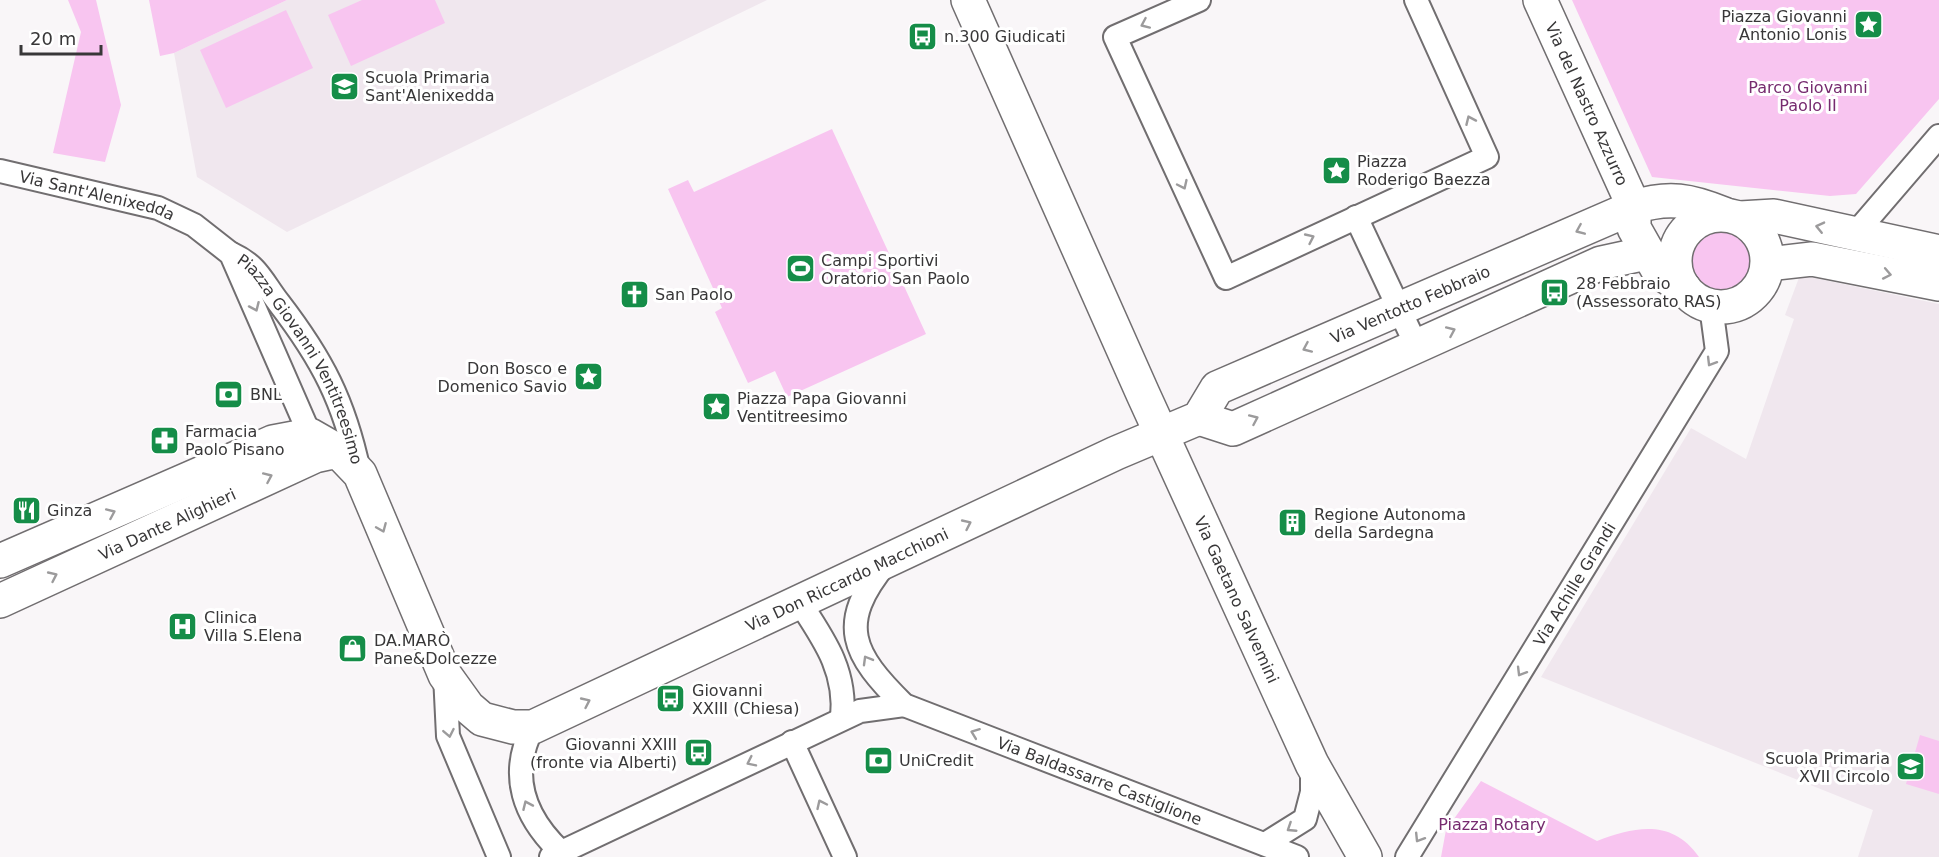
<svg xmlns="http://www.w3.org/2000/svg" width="1939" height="857" viewBox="0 0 1939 857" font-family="'DejaVu Sans',sans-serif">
<rect width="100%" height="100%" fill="#f9f6f8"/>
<path fill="#f0e7ee" d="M 287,0 L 767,0 L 287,232 L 197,177 L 174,53 Z
M 1800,275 L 1939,304 L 1939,857 L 1858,857 L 1873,810 L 1541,677 L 1691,428 L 1746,459 L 1794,319 L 1785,315 Z"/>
<path fill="#f8c5f0" d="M 68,0 L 96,0 L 121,105 L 105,162 L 53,153 L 81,32 Z
M 149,0 L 287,0 L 174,53 L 160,56 Z
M 362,0 L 435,0 L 445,23 L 351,66 L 328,15 Z
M 1572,0 L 1939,0 L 1939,99 L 1856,194 L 1830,196 L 1652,177 Z
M 286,10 L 313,68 L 226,108 L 200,50 Z
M 832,129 L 926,334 L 787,397 L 775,371 L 748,383 L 715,312 L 722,308 L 668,189 L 688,180 L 694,192 Z
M 1701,219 L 1754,228 C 1765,242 1766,254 1765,271 C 1765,281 1759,288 1752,295 C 1708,339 1638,260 1701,219 Z
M 1920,735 L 1939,741 L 1939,794 L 1906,784 Z
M 1481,781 L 1597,841 C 1634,827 1672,818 1699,857 L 1441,857 L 1446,830 Z"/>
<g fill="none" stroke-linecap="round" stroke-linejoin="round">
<defs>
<g id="street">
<path d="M 1199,0 L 1115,37 L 1226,278 L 1487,157 L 1416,0"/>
<path id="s1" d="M 0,171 L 158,208 L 194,225 L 231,254 L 310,435"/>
<path d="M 1356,217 L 1417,347"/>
<path d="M 1854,235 L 1939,136"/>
<path id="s2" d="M 232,254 C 258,266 262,281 279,303 C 322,359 344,401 359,471"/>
<path id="s3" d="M 886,563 C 836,624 852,654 904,705 L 1297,857"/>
<path d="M 800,603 C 825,641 847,672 842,719"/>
<path d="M 445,675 L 448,736 L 499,857"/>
<path d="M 533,727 C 508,775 524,817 561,852"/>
<path d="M 792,742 L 845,857"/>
<path d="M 1265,844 L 1305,819 L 1312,792 L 1312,767"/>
<path d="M 551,857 L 860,711 L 904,705"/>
<path id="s4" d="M 1407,857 L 1717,351 L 1711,306"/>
</g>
<g id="secondary">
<path id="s5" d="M 968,0 L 1143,394 L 1312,764 L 1365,857"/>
<path id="s6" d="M 1540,0 L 1634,207 L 1634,228 L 1659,272 L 1684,288"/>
<circle cx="1721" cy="261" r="46"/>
<path d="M 1740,218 L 1774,216 L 1939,252"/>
<path d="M 1768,264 L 1812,259 L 1939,284"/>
<path d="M 1199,418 L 1233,429 L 1601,263 L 1647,253"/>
<path d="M 0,561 L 273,442 L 310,435 L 338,451"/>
<path id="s7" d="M 0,601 L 315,456 L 338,451 L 360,474 L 445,675 L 468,707 L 482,719 L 513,727 L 533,727 L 1116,453 L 1199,418 L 1217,388 L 1634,207 C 1669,196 1690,200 1724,214"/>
</g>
</defs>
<use href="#street" stroke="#716e70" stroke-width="26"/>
<use href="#secondary" stroke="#716e70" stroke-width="36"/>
<use href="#street" stroke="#fff" stroke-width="22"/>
<use href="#secondary" stroke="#fff" stroke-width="33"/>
</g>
<defs><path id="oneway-chevron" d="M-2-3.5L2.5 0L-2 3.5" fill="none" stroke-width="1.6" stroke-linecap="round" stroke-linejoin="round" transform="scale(1.5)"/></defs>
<g stroke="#9c9b9c">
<use href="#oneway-chevron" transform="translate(1145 24) rotate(156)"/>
<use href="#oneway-chevron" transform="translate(1470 120) rotate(-114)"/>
<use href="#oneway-chevron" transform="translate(1183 185) rotate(65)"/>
<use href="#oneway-chevron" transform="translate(1820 227) rotate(-167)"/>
<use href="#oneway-chevron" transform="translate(1580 230) rotate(157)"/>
<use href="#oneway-chevron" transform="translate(1310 238) rotate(-25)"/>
<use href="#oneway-chevron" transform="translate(1887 274) rotate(11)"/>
<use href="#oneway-chevron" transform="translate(255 307) rotate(66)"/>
<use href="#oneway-chevron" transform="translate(1451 331) rotate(-24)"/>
<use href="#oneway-chevron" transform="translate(1307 348) rotate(156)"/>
<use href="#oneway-chevron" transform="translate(1711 362) rotate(121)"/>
<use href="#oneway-chevron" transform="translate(1254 419) rotate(-24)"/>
<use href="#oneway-chevron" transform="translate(268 477) rotate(-24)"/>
<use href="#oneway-chevron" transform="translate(111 513) rotate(-24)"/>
<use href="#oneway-chevron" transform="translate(967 524) rotate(-25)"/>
<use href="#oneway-chevron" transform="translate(382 528) rotate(67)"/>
<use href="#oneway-chevron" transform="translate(53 576) rotate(-25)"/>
<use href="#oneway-chevron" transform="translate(867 660) rotate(-120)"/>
<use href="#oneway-chevron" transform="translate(1521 672) rotate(121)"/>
<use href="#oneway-chevron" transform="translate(586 702) rotate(-25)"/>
<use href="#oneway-chevron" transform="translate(449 733) rotate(79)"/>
<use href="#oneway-chevron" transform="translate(975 733) rotate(-159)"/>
<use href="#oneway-chevron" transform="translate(751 762) rotate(154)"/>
<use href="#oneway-chevron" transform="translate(821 804) rotate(-115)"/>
<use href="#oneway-chevron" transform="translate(527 805) rotate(-114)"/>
<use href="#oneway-chevron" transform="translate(1291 828) rotate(147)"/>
<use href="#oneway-chevron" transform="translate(1419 838) rotate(122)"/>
</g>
<defs>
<symbol id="sight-square" viewBox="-11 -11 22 22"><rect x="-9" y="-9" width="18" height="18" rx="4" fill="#158d48" stroke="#fff"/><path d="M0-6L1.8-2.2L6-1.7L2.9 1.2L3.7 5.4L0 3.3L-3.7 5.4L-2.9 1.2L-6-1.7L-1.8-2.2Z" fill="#fff"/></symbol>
<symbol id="bus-square" viewBox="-11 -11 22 22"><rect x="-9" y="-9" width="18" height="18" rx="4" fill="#158d48" stroke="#fff"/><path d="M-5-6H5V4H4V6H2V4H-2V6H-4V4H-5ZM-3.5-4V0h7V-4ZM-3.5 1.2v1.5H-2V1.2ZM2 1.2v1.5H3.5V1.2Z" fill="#fff"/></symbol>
<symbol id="school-square" viewBox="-11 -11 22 22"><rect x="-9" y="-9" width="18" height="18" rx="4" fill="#158d48" stroke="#fff"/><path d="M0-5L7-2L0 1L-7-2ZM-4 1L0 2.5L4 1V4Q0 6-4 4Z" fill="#fff"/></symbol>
<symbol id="stadium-square" viewBox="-11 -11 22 22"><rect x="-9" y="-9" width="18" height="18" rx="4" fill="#158d48" stroke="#fff"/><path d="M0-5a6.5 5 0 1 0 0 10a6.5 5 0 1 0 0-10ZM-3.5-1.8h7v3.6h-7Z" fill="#fff"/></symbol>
<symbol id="church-square" viewBox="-11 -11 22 22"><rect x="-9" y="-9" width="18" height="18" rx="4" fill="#158d48" stroke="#fff"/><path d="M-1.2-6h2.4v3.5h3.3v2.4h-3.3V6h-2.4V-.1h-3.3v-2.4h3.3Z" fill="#fff"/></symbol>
<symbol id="bank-square" viewBox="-11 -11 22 22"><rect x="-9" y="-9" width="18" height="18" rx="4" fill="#158d48" stroke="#fff"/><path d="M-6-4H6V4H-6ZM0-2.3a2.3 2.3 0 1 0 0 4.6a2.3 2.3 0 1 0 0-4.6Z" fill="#fff"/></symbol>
<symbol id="pharmacy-square" viewBox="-11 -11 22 22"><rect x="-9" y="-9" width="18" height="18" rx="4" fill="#158d48" stroke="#fff"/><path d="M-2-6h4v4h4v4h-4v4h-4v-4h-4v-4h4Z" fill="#fff"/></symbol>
<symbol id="restaurant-square" viewBox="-11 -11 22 22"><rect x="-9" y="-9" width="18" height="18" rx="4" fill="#158d48" stroke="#fff"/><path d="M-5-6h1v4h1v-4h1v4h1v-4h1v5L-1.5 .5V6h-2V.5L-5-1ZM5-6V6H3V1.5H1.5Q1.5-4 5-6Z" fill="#fff"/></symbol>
<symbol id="building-square" viewBox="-11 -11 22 22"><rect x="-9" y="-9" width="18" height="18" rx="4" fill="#158d48" stroke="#fff"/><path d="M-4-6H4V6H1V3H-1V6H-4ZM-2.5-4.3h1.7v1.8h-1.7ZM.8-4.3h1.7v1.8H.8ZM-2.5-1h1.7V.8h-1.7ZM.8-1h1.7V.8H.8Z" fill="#fff"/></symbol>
<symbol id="hospital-square" viewBox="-11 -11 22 22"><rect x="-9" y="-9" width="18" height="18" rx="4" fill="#158d48" stroke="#fff"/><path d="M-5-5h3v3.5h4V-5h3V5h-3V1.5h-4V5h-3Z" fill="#fff"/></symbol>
<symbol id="shop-square" viewBox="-11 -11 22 22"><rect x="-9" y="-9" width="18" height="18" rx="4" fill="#158d48" stroke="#fff"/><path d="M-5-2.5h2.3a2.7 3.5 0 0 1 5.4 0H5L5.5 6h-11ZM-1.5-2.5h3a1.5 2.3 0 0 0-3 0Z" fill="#fff"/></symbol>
</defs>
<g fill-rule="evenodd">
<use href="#sight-square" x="1852" y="8" width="33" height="33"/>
<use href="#bus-square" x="906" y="20" width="33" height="33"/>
<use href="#school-square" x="328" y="70" width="33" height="33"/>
<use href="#sight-square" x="1320" y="154" width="33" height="33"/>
<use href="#stadium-square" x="784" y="252" width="33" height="33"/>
<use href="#bus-square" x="1538" y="276" width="33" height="33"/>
<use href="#church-square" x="618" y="278" width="33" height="33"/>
<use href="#sight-square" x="572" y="360" width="33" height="33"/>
<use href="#bank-square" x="212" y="378" width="33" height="33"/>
<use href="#sight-square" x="700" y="390" width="33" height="33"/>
<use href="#pharmacy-square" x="148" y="424" width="33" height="33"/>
<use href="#restaurant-square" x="10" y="494" width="33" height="33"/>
<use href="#building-square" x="1276" y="506" width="33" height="33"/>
<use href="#hospital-square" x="166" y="610" width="33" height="33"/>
<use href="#shop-square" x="336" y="632" width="33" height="33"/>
<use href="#bus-square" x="654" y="682" width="33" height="33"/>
<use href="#bus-square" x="682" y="736" width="33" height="33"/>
<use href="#bank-square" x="862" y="744" width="33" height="33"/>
<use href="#school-square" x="1894" y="750" width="33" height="33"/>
</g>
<g text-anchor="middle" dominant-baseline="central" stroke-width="6" stroke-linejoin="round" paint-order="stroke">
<g font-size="16" fill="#383738" stroke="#fff" text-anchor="start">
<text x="1847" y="16" text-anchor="end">Piazza Giovanni<tspan x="1847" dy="18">Antonio Lonis</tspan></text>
<text x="944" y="36">n.300 Giudicati</text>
<text x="365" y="77">Scuola Primaria<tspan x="365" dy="18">Sant'Alenixedda</tspan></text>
<text x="1357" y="161">Piazza<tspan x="1357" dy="18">Roderigo Baezza</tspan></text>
<text x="821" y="260">Campi Sportivi<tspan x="821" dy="18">Oratorio San Paolo</tspan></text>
<text x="1576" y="283">28 Febbraio<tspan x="1576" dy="18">(Assessorato RAS)</tspan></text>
<text x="655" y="294">San Paolo</text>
<text x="567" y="368" text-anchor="end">Don Bosco e<tspan x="567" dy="18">Domenico Savio</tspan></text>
<text x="250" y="394">BNL</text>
<text x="737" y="398">Piazza Papa Giovanni<tspan x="737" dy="18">Ventitreesimo</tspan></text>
<text x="185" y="431">Farmacia<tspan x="185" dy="18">Paolo Pisano</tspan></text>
<text x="47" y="510">Ginza</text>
<text x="1314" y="514">Regione Autonoma<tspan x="1314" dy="18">della Sardegna</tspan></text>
<text x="204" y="617">Clinica<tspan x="204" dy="18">Villa S.Elena</tspan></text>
<text x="374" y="640">DA.MARÒ<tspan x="374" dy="18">Pane&amp;Dolcezze</tspan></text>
<text x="692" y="690">Giovanni<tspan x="692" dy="18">XXIII (Chiesa)</tspan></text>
<text x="677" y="744" text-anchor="end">Giovanni XXIII<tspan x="677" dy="18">(fronte via Alberti)</tspan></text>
<text x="1890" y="758" text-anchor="end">Scuola Primaria<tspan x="1890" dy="18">XVII Circolo</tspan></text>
<text x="899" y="760">UniCredit</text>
</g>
<g font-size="16" fill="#762b6f" stroke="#fff">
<text x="1808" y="87">Parco Giovanni<tspan x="1808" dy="18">Paolo II</tspan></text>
<text x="1492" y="824">Piazza Rotary</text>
</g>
<g font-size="16" fill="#383738" stroke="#fff">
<text stroke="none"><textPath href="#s6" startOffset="114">Via del Nastro Azzurro</textPath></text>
<text stroke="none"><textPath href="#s1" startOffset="100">Via Sant'Alenixedda</textPath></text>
<text stroke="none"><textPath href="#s7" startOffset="1710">Via Ventotto Febbraio</textPath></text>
<text stroke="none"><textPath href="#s2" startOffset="129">Piazza Giovanni Ventitreesimo</textPath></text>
<text stroke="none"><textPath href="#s7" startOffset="184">Via Dante Alighieri</textPath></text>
<text stroke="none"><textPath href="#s7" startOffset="1077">Via Don Riccardo Macchioni</textPath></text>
<text stroke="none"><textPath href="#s4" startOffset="320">Via Achille Grandi</textPath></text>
<text stroke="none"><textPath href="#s5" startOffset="657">Via Gaetano Salvemini</textPath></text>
<text stroke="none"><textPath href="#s3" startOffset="376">Via Baldassarre Castiglione</textPath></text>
</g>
</g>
<path d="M21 45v9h80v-9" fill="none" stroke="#383738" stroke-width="3"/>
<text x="30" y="45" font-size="18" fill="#383738" stroke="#ffffff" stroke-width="4.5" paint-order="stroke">20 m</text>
</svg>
